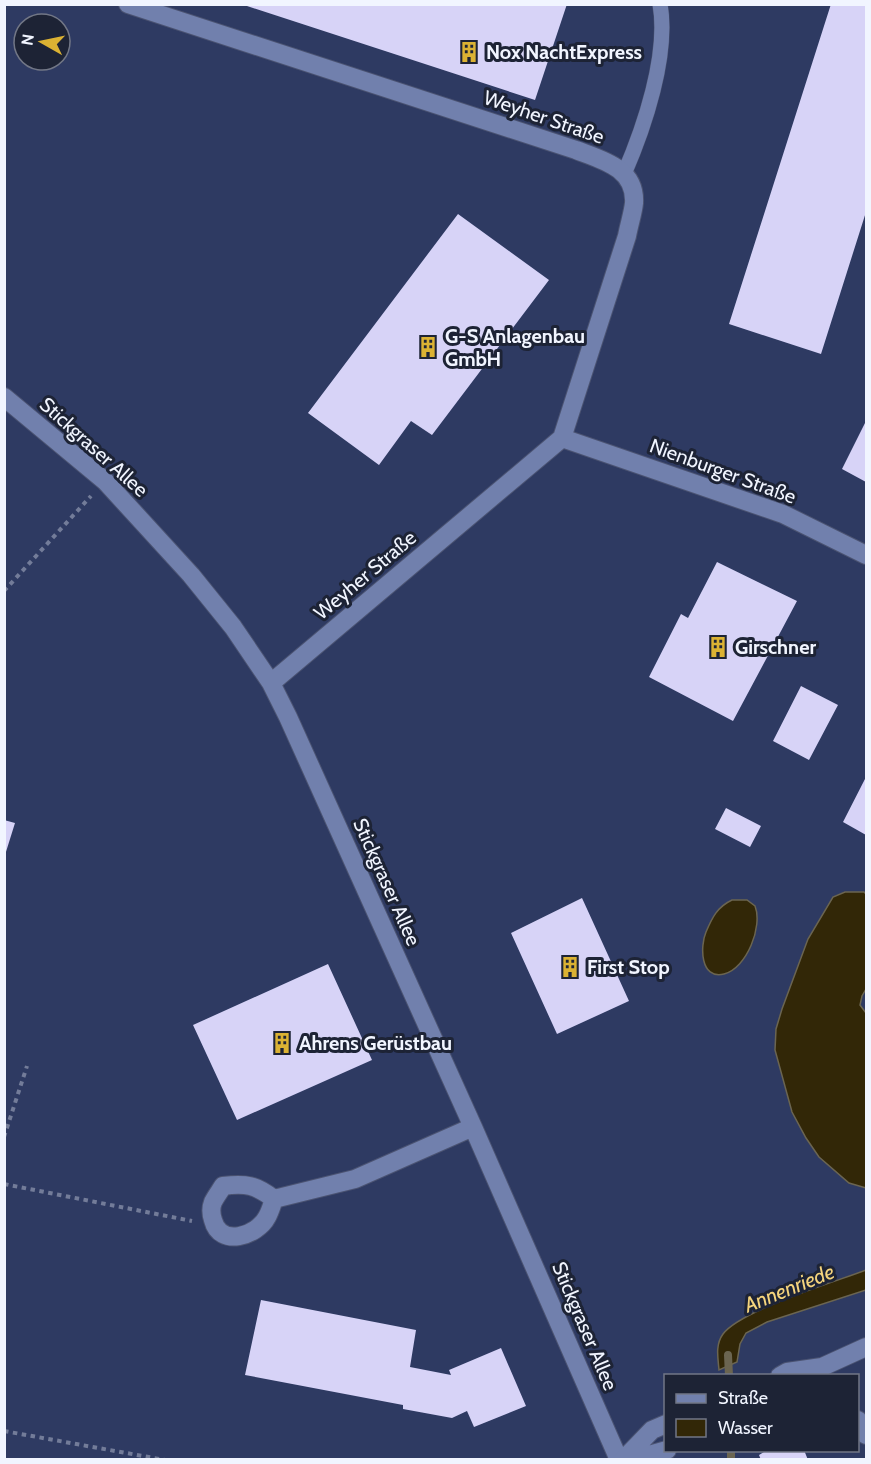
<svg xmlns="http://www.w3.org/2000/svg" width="871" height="1464" viewBox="0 0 871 1464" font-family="Cabin,sans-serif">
<rect width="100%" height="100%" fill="#2e3a62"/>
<path fill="#322707" stroke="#6b6551" stroke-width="1.5" d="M 845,892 L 864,892 L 866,894 L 866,989 L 862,996 L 860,1005 L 866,1013 L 866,1188 L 849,1183 L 819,1157 L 806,1138 L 792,1112 L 775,1050 L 776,1029 L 782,1009 L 808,939 L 833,897 Z
M 732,900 L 747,900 L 755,906 C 763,926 747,968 724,974 C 700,980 700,946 706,932 C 712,918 717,907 732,900 Z
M 866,1270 L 866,1290 L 767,1322 L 746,1333 L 740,1344 L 737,1362 L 719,1370 C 718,1358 715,1345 723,1334 C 741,1310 835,1282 866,1270 Z"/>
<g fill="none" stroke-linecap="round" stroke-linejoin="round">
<path stroke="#6b6551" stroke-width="8" d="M 728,1355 L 729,1376
M 731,1450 L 731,1460"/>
</g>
<path fill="#d7d3f7" d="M 241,4 L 567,4 L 535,100 Z
M 831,4 L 866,6 L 866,212 L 821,354 L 729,324 Z
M 458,214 L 549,280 L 432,435 L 411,421 L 379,465 L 308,413 Z
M 866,421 L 866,482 L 842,469 Z
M 717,562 L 797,601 L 733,721 L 649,677 L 681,614 L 688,618 Z
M 801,686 L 838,705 L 809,760 L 773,741 Z
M 866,777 L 866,835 L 843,822 Z
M 726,808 L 761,826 L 750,847 L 715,829 Z
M 4,820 L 15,823 L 5,855 L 4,855 Z
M 582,898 L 629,1001 L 557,1034 L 511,933 Z
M 328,964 L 372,1060 L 237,1120 L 193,1025 Z
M 261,1300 L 416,1330 L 410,1367 L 451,1375 L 449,1370 L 501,1348 L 526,1406 L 474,1427 L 467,1411 L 452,1418 L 403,1409 L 403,1405 L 245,1375 Z
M 767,1450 L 804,1450 L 808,1460 L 761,1460 L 759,1455 Z"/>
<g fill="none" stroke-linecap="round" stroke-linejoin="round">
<defs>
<path id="service" d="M 624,174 C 644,128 669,55 660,4"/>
<path id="minor" d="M 128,4 L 576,150 C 602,160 636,168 634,203 C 633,213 629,225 627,236 L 562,438 L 271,683
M 4,397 L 105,481 L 191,575 L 233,627 L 271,683 L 288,717 L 473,1127 L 619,1460
M 562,438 L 783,514 L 866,555
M 274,1199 C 272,1205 270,1212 267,1217 C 257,1236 220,1248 213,1220 C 211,1214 211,1207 213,1202 C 216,1196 220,1191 223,1186 C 246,1183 256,1185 274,1199 L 355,1179 L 473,1127
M 858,1420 L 866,1435"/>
<path id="secondary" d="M 780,1376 L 787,1372 L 822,1367 L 866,1347
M 623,1460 L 652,1430 L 666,1424
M 631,1460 L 667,1450"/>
</defs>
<use href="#service" stroke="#4b5372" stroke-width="16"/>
<use href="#minor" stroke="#4b5372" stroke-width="20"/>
<use href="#secondary" stroke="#4b5372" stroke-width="20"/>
<path stroke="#737c99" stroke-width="4" stroke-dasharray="4.5 4.5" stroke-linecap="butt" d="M 4,591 L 91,496
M 4,1137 L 27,1066
M 4,1184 L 192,1221
M 4,1431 L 165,1460"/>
<use href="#service" stroke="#7180ad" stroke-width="15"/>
<use href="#minor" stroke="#7180ad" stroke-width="18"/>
<use href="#secondary" stroke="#7180ad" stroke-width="18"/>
</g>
<defs>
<symbol id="building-bare" viewBox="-9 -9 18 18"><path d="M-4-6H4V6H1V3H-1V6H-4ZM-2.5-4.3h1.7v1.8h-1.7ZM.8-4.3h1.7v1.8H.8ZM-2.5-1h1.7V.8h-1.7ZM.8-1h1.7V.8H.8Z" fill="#dbb233" stroke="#1d2335" stroke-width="2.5" paint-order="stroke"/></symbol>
</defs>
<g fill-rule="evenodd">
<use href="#building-bare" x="454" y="37" width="30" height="30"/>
<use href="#building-bare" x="413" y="332" width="30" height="30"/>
<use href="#building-bare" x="703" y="632" width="30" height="30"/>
<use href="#building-bare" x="555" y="952" width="30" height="30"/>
<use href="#building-bare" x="267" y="1028" width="30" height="30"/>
</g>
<g text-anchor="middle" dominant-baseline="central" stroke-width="6" stroke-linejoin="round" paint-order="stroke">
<g font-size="20" font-weight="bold" fill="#f1f5ff" stroke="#1d2335" text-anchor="start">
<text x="486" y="52">Nox NachtExpress</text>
<text x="445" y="336">G-S Anlagenbau<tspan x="445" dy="23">GmbH</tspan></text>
<text x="735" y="647">Girschner</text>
<text x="587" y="967">First Stop</text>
<text x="299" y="1043">Ahrens Gerüstbau</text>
</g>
<g font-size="20" fill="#f1f5ff" stroke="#1d2335">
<text transform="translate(544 117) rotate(19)">Weyher Straße</text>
<text transform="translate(94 447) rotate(42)">Stickgraser Allee</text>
<text transform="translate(723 471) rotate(20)">Nienburger Straße</text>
<text transform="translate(365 575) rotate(-40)">Weyher Straße</text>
<text transform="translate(387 882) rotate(66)">Stickgraser Allee</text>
<text transform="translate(585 1326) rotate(67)">Stickgraser Allee</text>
</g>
<g font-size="21" font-style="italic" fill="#f5d47d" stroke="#1d2335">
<text transform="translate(789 1288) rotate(-22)">Annenriede</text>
</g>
</g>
<rect width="871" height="1464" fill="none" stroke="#f1f5ff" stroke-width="12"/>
<rect x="664" y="1374" width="195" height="78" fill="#1d2335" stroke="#727786" stroke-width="1.5"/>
<rect x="676" y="1394" width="30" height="9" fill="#7180ad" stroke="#727786" stroke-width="1.5"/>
<text x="718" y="1404" font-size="18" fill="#f1f5ff">Straße</text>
<rect x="676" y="1419" width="30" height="18" fill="#322707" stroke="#727786" stroke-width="1.5"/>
<text x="718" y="1434" font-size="18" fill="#f1f5ff">Wasser</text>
<g transform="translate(42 42) rotate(279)"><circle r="28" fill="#1d2335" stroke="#727786" stroke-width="1.5"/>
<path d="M0-4.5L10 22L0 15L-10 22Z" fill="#dbb233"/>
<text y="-9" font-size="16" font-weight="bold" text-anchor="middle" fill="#f1f5ff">N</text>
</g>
</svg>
